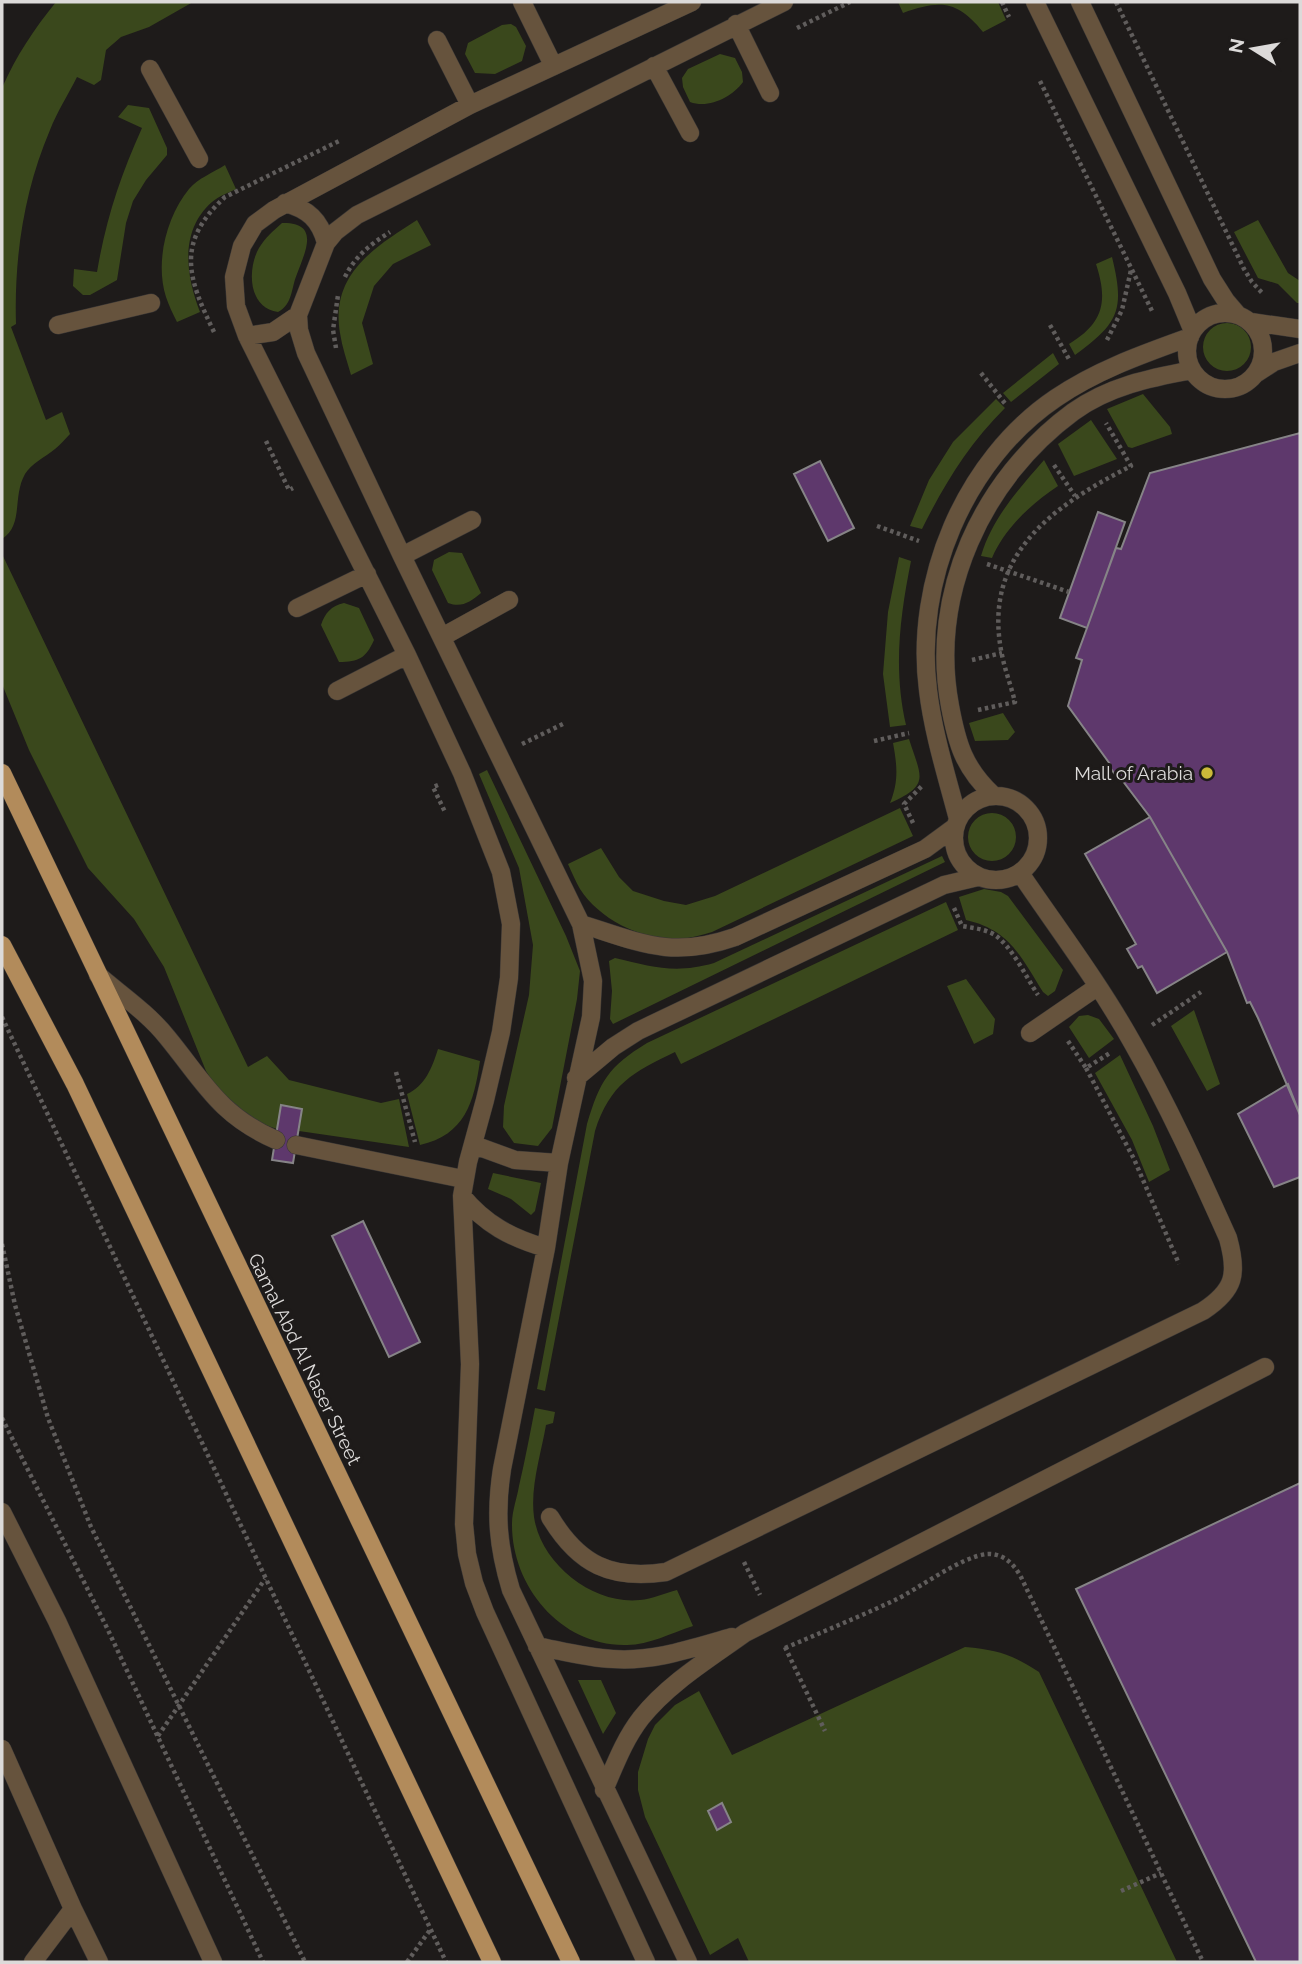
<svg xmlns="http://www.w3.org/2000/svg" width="1302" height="1964" viewBox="0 0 1302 1964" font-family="Raleway,sans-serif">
<rect width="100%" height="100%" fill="#1e1b1a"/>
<path fill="#3a481c" d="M 56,2 L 193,2 L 149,27 L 121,37 L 106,50 L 101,80 L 94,85 L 77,77 C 68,95 57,112 50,130 C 24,191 14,257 16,324 L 11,327 L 46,420 L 62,412 L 70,434 C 65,439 60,445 55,449 C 45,457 31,464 25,474 C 12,497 24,525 2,539 L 2,88 C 16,56 34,29 56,2 Z
M 898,2 L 998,2 L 1006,20 L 983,32 C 957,0 940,0 903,13 Z
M 511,24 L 516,27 L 526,46 L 522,61 L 495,74 L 475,73 L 465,54 L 468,43 L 502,25 Z
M 720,54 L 735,58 L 742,72 L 743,82 C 732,97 709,109 690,102 L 683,87 L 682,78 L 688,69 Z
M 128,105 L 149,108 L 167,148 L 167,155 L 146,180 L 133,201 L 126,223 L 117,280 L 90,295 L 83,295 L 73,286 L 74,269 L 97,272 C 106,219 120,177 142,128 L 118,117 Z
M 225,165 L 236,189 C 228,193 219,196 212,202 C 179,231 186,276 200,312 L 177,322 C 173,314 169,306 166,297 C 155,263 166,217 189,189 C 197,179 214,172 225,165 Z
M 417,220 L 431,245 L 393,264 L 374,286 L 362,323 L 373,364 L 351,375 C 347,361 342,347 340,333 C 330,274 375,247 417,220 Z
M 1258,220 L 1288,273 L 1300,281 L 1300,303 L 1297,303 L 1278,284 L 1258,278 L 1234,232 Z
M 282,223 C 321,222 305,252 297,274 C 291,288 293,304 278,312 C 248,308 247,269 259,248 C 265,238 273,231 282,223 Z
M 1112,257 C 1125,310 1119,323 1075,355 L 1069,344 C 1104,323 1108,301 1096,264 Z
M1203 347a24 24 0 1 1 48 0a24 24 0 1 1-48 0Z
M 1053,353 L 1059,364 L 1011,402 L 1003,393 Z
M 1143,394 L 1170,427 L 1172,434 L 1132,448 L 1128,447 L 1107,409 Z
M 996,399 L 1005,408 C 968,445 945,483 922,529 L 910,526 L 929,480 L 953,442 Z
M 1091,420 L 1117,459 L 1074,476 L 1058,444 Z
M 1044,460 L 1058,486 C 1031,504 1005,528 992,558 L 981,556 C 992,518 1019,489 1044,460 Z
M 449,552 L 462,553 L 481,593 C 470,602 462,608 448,603 L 432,570 L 434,560 Z
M 2,554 L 248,1067 L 267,1056 L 289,1080 L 381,1103 L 399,1099 L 409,1147 L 299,1131 L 302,1109 L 282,1105 L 277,1129 C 246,1120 222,1098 206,1071 L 164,967 L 134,919 L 88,868 L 29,750 L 2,684 Z
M 899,557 L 911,561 C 900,616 893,669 906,725 L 890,727 L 883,674 L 888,612 Z
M 344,603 L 359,608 L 374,640 C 366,658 359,662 339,662 L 321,625 C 325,613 331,606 344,603 Z
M 1003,713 L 1015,732 L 1008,740 L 975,741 L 969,723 Z
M 909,739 C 921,777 931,785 890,803 C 899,781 897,765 893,743 Z
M 487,770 L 566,936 L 580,971 L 577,999 L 552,1128 L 538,1146 L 514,1143 L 503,1127 L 504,1106 L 529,995 L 533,945 L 519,868 L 479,774 Z
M 900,808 L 913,836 L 712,932 C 702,935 691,938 680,939 C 643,941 600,920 580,889 C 576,882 572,873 568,864 L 601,848 L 619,877 L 633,891 L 664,901 L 686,905 L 715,896 Z
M968 837a24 24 0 1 1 48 0a24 24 0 1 1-48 0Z
M 942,856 L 945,862 L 613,1024 L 610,1019 L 612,991 L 609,961 L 615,958 C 652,967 676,974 714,963 Z
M 984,889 L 1001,892 L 1008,896 L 1063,970 L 1055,991 L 1048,996 L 1043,992 C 1021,957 1010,930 966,920 L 959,897 Z
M 946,902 L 958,930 L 681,1064 L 675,1052 C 633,1072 610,1084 595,1131 L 545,1391 L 537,1389 L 587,1124 C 600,1081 608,1067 647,1043 Z
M 966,979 L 995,1019 L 993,1034 L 974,1044 L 947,986 Z
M 1194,1010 L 1220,1084 L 1207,1091 L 1171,1026 Z
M 1088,1015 L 1099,1019 L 1114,1039 L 1089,1058 L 1069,1027 L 1079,1016 Z
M 438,1049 L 480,1061 C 474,1102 465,1135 420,1145 L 407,1094 C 425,1086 432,1068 438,1049 Z
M 1120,1055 L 1153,1126 L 1170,1170 L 1149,1182 L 1132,1140 L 1095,1073 Z
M 493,1173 L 541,1183 L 535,1211 L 531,1215 L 511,1199 L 488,1189 Z
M 535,1408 L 555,1412 L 553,1423 L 546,1425 C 541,1454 530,1487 534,1517 C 541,1564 593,1605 640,1600 C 652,1599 665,1593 677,1590 L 693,1626 C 671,1633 649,1645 627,1645 C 561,1647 511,1586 512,1523 C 512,1511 517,1498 519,1486 C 525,1460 530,1434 535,1408 Z
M 965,1647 C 998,1650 1011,1654 1039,1672 L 1177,1962 L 749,1962 L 738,1938 L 710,1955 L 645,1817 L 638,1790 L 638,1772 L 648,1739 L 655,1725 L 675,1705 L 699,1691 L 732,1755 Z
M 578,1680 L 601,1680 L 616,1713 L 603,1734 Z"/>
<path fill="#5e386c" stroke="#868487" stroke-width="2" d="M 1300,433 L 1300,1115 L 1258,1018 L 1250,1002 L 1247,1003 L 1227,952 L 1210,922 L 1150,817 L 1122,780 L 1119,780 L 1109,766 L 1110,764 L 1068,706 L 1082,660 L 1076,658 L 1087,628 L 1116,548 L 1121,549 L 1150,473 Z
M 820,461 L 854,528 L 828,541 L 794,474 Z
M 1098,512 L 1125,522 L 1087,628 L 1060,618 Z
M 1150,817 L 1227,952 L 1157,993 L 1142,966 L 1138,968 L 1127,949 L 1136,944 L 1085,854 Z
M 1288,1084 L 1300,1115 L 1300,1177 L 1274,1187 L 1238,1114 Z
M 281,1105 L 302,1109 L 293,1163 L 272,1160 Z
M 363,1221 L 420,1342 L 389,1357 L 332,1236 Z
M 1300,1483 L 1300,1962 L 1256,1962 L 1076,1589 Z
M 722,1803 L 731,1822 L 717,1830 L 708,1811 Z"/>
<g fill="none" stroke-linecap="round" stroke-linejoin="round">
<defs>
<path id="minor" d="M 522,2 L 553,65
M 1035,2 L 1177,293 L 1192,329
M 1080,2 L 1212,279 L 1226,301 L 1238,315
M 736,24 L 770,93
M 437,40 L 470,105
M 654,66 L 690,133
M 150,69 L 199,159
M 285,203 C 308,209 320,220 326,243
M1187 351a38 38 0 1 1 76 0a38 38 0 1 1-76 0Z
M 1251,322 L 1300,329
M 58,325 L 151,303
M 247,336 L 273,332 L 298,315
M 1257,373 L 1274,362 L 1300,353
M 402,556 L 472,520
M 297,608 L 367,574
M 442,637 L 509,600
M 337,691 L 407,655
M 993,795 C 964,768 957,744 950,706 C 929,594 982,479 1073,412 C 1109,386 1150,378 1192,370
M954 838a42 42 0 1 1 84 0a42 42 0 1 1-84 0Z
M 958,819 C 947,777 933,733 928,690 C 914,582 964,460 1056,398 C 1097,370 1143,354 1190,337
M 581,924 C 641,943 672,959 735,937 L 925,849 L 955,827
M 98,975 C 121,995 148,1013 167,1037 C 204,1082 219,1115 276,1140
M 1030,1033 L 1097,987
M 576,1078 L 613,1047 L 638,1031 L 944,885 L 978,877
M 296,1145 L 463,1179
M 474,1145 L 515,1160 L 559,1163
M 462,1196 C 485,1224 511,1238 546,1248
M 2,1512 L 57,1621 L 213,1962
M 550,1517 C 579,1565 611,1580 666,1572 L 1203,1311 C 1235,1290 1238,1274 1228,1238 C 1198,1171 1168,1105 1132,1042 C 1099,983 1058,929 1020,873
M 537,1646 C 562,1651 587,1658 613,1659 C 654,1662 693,1648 732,1637
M 2,1749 L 73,1909 L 99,1962
M 604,1790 C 615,1765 624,1740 641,1718 C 669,1683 709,1659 745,1633 L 1265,1367
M 33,1962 L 73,1909
M 646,1962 L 485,1612 L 474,1583 L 467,1554 L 464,1524 L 470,1364 L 462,1196 L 468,1162 L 485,1100 L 501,1032 L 509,978 L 511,924 L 501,872 L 462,773 L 407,655 L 247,336 L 236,306 L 234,277 L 242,246 L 255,224 L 274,210 L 470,105 L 692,2
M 688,1962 L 511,1590 C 498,1547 495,1514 502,1469 L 546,1248 L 559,1163 L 591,1017 L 593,981 L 581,924 L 402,556 L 306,353 L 299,330 L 298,315 L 326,243 L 335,232 L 357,215 L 784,2"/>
<path id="major" d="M 2,773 L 571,1962
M 2,945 L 75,1084 L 492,1962"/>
</defs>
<use href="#minor" stroke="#393635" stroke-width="19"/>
<use href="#major" stroke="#393635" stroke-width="19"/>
<path stroke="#605d5c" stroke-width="4.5" stroke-dasharray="3.5 3.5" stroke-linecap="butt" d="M 1002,2 L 1009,17
M 1116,2 L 1244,269 L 1252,282 L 1264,295
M 797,28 L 850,2
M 1040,81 L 1153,313
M 345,277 C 355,256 371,244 390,232
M 1050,325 L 1070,361
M 214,332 C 188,278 175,243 225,197 L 339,141
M 1107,340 L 1122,310 L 1131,270
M 336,348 L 333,330 L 338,295
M 981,373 L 1007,406
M 266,441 L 289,490 L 293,488
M 1054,465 L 1075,496
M 877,526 L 919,541
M 987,564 L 1069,592
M 972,660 L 1002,653
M 978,710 L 1015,702 C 1011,686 1005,670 1002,655 C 981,555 1053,506 1131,466 L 1106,423
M 874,741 L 909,733
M 522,744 L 565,723
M 438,785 L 433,787 L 445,812
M 913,823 L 904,804 L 922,786
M 954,908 L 962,926 C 973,928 985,929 995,935 C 1013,948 1026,977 1038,995
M 2,1017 L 446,1962
M 1152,1025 L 1201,992
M 1068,1041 L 1086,1068 L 1110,1053
M 1086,1068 L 1134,1159 L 1179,1264
M 396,1072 L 415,1142
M 2,1244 L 15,1305 L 48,1418 L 91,1527 L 305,1962
M 2,1418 L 108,1630 L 263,1962
M 744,1562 L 760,1595
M 785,1647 L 825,1731
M 785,1648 C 822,1632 859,1617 895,1600 C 920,1588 960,1557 987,1554 C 1003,1553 1014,1564 1021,1577 L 1203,1962
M 158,1736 L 265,1579
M 1121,1891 L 1161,1873
M 407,1962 L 430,1930"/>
<use href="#minor" stroke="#66533d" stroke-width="18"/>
<use href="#major" stroke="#b28b5b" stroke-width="18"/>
</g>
<circle fill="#cbba39" stroke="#1e1b1a" stroke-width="2.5" cx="1207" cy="773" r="7"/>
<g text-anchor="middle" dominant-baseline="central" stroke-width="6" stroke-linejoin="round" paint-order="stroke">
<g font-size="19" fill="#dcdad9" stroke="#1e1b1a" text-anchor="end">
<text x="1193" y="773">Mall of Arabia</text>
</g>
<g font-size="19" fill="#dcdad9" stroke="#1e1b1a">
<text transform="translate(305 1359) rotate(64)">Gamal Abd Al Naser Street</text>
</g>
</g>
<rect width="1302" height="1964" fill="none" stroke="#dcdad9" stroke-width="7"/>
<g transform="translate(1253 49) rotate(281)" stroke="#1e1b1a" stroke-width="5" paint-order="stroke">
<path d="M0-5L12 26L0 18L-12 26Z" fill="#dcdad9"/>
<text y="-10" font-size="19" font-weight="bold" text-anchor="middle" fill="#dcdad9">N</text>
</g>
</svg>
